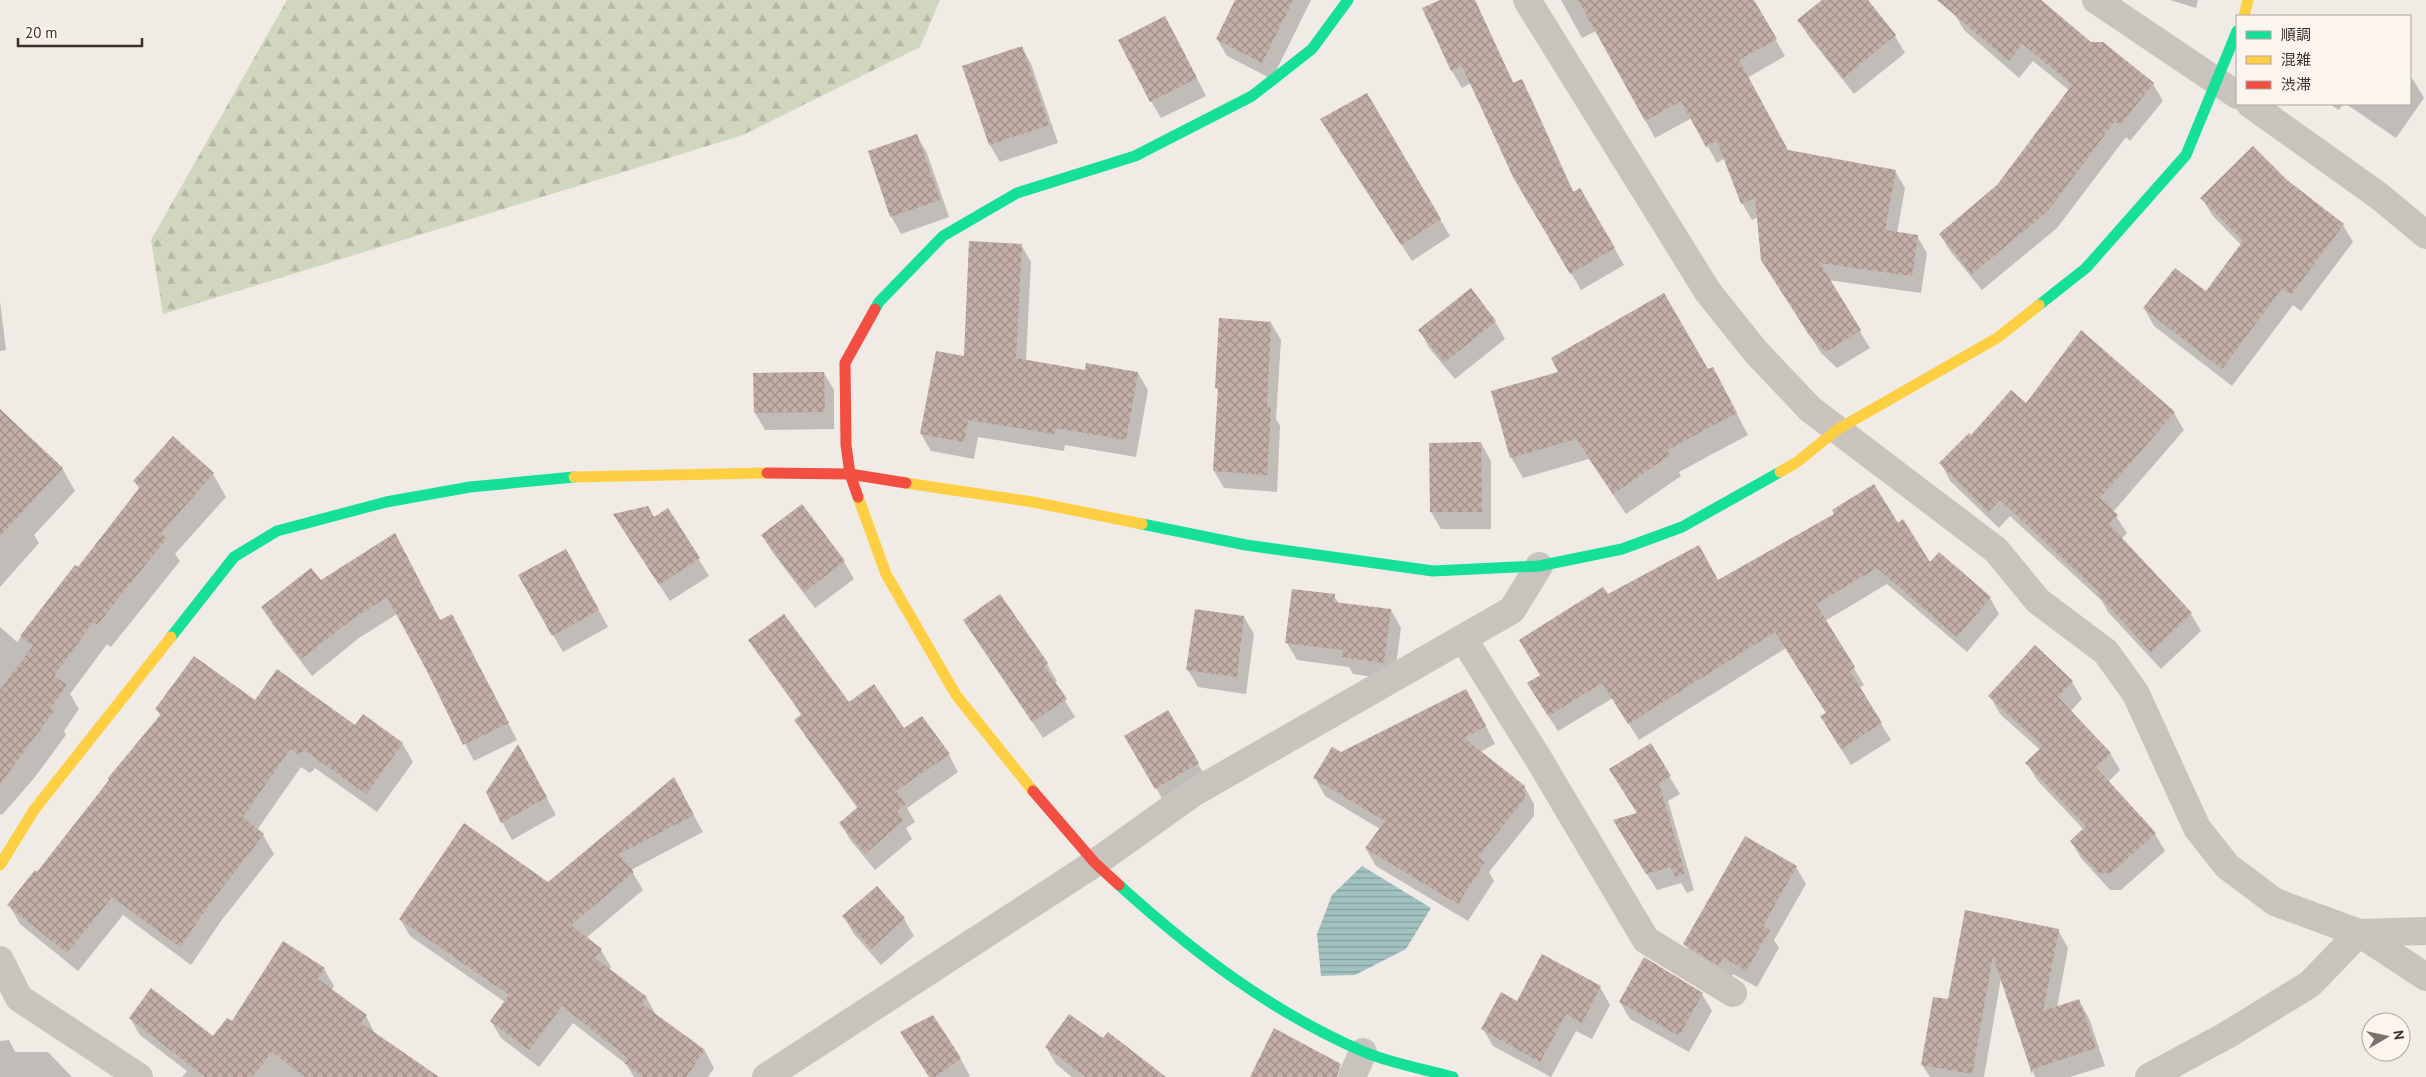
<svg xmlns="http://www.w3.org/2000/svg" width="2426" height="1077" viewBox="0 0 2426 1077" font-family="'PT Sans','Noto Sans JP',sans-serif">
<defs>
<pattern id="forest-firs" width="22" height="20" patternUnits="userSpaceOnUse" patternTransform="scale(1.25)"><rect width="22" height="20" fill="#d1d6bf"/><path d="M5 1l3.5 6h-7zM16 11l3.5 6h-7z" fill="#b4b8a4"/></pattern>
<pattern id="water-rules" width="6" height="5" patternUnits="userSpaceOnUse" patternTransform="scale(1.25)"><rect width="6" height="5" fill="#a1c2c1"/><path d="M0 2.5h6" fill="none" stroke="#849e9d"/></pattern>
<pattern id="building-cross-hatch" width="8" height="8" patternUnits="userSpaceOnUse" patternTransform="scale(1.25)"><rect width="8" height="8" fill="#c3afa7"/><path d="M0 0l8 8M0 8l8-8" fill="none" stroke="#a08f88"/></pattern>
</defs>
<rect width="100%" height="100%" fill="#f0ebe5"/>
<path fill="url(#forest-firs)" d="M 287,0 L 940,0 L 920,47 L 743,135 L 163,314 L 151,240 Z"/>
<path fill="url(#water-rules)" d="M 1362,866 L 1431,908 L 1406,949 L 1355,975 L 1321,976 L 1317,934 L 1332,895 Z"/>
<path fill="#0003" d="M 1237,0 L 1311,0 L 1272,79 L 1227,56 L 1217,39 Z
M 1443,0 L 1475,0 L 1514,84 L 1521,80 L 1531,98 L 1574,193 L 1580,190 L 1624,265 L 1581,290 L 1514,176 L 1471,83 L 1462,88 L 1452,71 L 1423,9 Z
M 1561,0 L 1753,0 L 1785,56 L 1747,78 L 1787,150 L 1895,171 L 1905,188 L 1897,233 L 1917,236 L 1927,253 L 1921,293 L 1828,280 L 1870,348 L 1837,368 L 1821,353 L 1773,277 L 1758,217 L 1752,220 L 1742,203 L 1725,158 L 1717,163 L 1692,118 L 1655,138 L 1596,31 L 1582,38 Z
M 1824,0 L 1867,0 L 1895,36 L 1905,53 L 1854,94 L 1809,37 L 1799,20 Z
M 1965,0 L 2040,0 L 2091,44 L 2153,84 L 2163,101 L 2130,141 L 2126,137 L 2057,228 L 1982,290 L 1950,251 L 1940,234 L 1998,186 L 2070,91 L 2033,61 L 2019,78 L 1964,30 L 1954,13 Z
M 2170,0 L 2198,0 L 2196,8 Z
M 1175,35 L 1206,96 L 1161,118 L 1151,101 Z
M 1022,47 L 1031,64 L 1058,143 L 1000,162 L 990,145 L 964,67 Z
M 2410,77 L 2414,81 L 2424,98 L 2396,138 L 2346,104 L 2410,104 Z
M 1367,94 L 1450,236 L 1412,261 L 1322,120 Z
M 2330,104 L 2343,104 L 2339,110 Z
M 917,136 L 927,153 L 949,217 L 901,234 L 891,216 Z
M 2286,181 L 2343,225 L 2353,242 L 2301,311 L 2293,305 L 2232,386 L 2154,326 L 2144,308 L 2206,293 L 2241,245 L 2212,215 L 2202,198 Z
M 1021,245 L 1031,262 L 1026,361 L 1086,371 L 1138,373 L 1148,390 L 1136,457 L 1065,445 L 1064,451 L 978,437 L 974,459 L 931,451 L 921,434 L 965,358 Z
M 0,301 L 6,350 L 0,351 Z
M 1495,321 L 1505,339 L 1455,379 L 1429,348 L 1420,330 Z
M 1271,323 L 1281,340 L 1276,419 L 1280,426 L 1277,492 L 1224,488 L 1214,471 L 1219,392 L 1216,387 Z
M 2081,332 L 2174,413 L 2184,430 L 2113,512 L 2127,533 L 2121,539 L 2191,614 L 2201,631 L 2161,669 L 2108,612 L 2102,601 L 2010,516 L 1999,528 L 1950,481 L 1941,463 L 1971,436 L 2026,405 Z
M 1708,371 L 1724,389 L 1748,435 L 1679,472 L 1681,476 L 1626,514 L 1589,459 L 1523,478 L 1511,457 Z
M 824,373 L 834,390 L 834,429 L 765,430 L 755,413 L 754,375 Z
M 0,434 L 62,468 L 75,491 L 34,535 L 39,543 L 0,587 Z
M 173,438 L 213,474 L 226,497 L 175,554 L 180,561 L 111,647 L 107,644 L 70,694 L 79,709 L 64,731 L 66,735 L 35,777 L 2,815 L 0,814 L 0,627 L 17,642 L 75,567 L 78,569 L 139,489 L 135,481 Z
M 1481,443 L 1491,461 L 1491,529 L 1441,529 L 1431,512 Z
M 668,510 L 709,576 L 670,601 L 624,531 L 654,519 Z
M 1897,524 L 1930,564 L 1990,598 L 1999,614 L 1967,652 L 1887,584 L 1825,621 L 1864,685 L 1859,688 L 1891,740 L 1851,765 L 1831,733 L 1827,714 L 1786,648 L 1639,740 L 1613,698 L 1558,731 L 1538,700 L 1541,676 L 1607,596 L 1718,582 Z
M 394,534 L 440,621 L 461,633 L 517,740 L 474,761 L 397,614 L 359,638 L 312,676 L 273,625 L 263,608 L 320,582 Z
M 763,536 L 844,562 L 854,579 L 815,608 L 773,553 Z
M 576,568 L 608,627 L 563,652 L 553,635 Z
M 1000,596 L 1047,664 L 1057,681 L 1054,683 L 1075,717 L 1043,738 L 965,621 Z
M 1334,596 L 1339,604 L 1391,610 L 1401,628 L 1394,680 L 1353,674 L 1349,667 L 1297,660 L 1287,643 Z
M 1244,617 L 1254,634 L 1246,694 L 1198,687 L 1188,670 Z
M 750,640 L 848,704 L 949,755 L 958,772 L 907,808 L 915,822 L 906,828 L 912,839 L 875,870 L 851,841 L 841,824 L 858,809 L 806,737 L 796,720 L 802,716 Z
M 2072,682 L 2082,699 L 2070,712 L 2110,753 L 2120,770 L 2108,782 L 2155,834 L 2165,851 L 2121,890 L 2110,890 L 2081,858 L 2071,841 L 2084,830 L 2037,780 L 2027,763 L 2040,750 L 2000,714 L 1990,696 Z
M 255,702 L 356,726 L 402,743 L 413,762 L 377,812 L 315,768 L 310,773 L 301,767 L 257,830 L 263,835 L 274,854 L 221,921 L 191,965 L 123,915 L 78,971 L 20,924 L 9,905 L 37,874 L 161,716 L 156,709 Z
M 1476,707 L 1495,744 L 1480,752 L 1524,786 L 1534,804 L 1534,816 L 1489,872 L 1494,881 L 1468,921 L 1376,866 L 1366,849 L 1380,829 L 1325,796 L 1315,778 L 1341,754 Z
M 1167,712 L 1208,781 L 1166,805 L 1126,737 Z
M 1650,745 L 1680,794 L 1668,801 L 1694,890 L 1687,893 L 1681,883 L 1657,890 L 1624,838 L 1638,814 Z
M 528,763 L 556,815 L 512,840 L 502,822 Z
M 683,796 L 703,832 L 631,870 L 643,890 L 586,938 L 601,950 L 611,967 L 609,970 L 646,997 L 656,1015 L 705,1051 L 714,1068 L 708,1077 L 634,1077 L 626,1064 L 573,1023 L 539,1067 L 501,1038 L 491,1021 L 505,1002 L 410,936 L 400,919 L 548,883 Z
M 1796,867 L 1806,884 L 1774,940 L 1779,948 L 1757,987 L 1733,974 L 1729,982 L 1695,962 L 1685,944 Z
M 1966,912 L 2058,930 L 2068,948 L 2057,1008 L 2079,1001 L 2089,1018 L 2105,1066 L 2070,1077 L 2035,1077 L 2001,978 L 1984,1077 L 1930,1077 L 1922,1065 L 1949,1001 Z
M 844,917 L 904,919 L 914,936 L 881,965 L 854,934 Z
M 283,943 L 324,969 L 334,986 L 331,991 L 366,1016 L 375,1034 L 425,1077 L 182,1077 L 187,1071 L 140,1035 L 130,1018 L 213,1038 L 232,1023 Z
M 1600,987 L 1610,1005 L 1592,1039 L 1576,1031 L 1551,1077 L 1493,1046 L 1483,1029 L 1518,1003 Z
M 1702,994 L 1712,1011 L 1689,1052 L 1630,1019 L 1620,1002 Z
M 9,1040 L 15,1052 L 48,1052 L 72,1077 L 0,1077 L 0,1041 Z
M 1103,1040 L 1163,1077 L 1072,1077 L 1056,1064 L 1046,1047 Z
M 960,1058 L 970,1076 L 968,1077 L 929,1077 Z"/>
<path fill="url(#building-cross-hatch)" d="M 1235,0 L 1293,0 L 1262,63 L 1216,39 Z
M 1440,0 L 1475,0 L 1513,83 L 1522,79 L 1573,192 L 1580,188 L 1615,248 L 1570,274 L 1513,177 L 1462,66 L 1451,71 L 1422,8 Z
M 1578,0 L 1754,0 L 1777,39 L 1739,60 L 1788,150 L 1896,170 L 1885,230 L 1918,235 L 1912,276 L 1820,263 L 1861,330 L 1826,352 L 1809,335 L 1761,260 L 1755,198 L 1741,204 L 1717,141 L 1706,147 L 1681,101 L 1645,121 Z
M 1822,0 L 1868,0 L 1896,35 L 1843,78 L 1797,20 Z
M 1937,0 L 2041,0 L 2091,42 L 2103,42 L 2154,83 L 2120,125 L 2115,121 L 2048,211 L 1972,274 L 1939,234 L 1997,185 L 2072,85 L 2023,44 L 2009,61 Z
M 1165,16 L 1197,78 L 1150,102 L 1118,40 Z
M 1022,46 L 1049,125 L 989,145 L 962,66 Z
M 1367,93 L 1441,219 L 1401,245 L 1320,119 Z
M 917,134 L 940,200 L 890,217 L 868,151 Z
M 2253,146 L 2287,180 L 2344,224 L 2291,295 L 2282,288 L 2222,369 L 2143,308 L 2175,268 L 2206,291 L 2243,241 L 2200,198 Z
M 969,241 L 1022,244 L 1016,358 L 1085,370 L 1086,363 L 1138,372 L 1126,440 L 1056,428 L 1055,434 L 968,420 L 964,442 L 920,434 L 936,351 L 964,356 Z
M 1471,288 L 1496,321 L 1444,363 L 1418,330 Z
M 1664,293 L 1708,369 L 1713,367 L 1737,413 L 1667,450 L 1670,455 L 1613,494 L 1576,439 L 1510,458 L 1491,391 L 1558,372 L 1551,358 Z
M 1219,318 L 1271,322 L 1267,407 L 1271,408 L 1267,475 L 1213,471 L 1218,388 L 1215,388 Z
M 2081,330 L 2175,412 L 2100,498 L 2118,515 L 2109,524 L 2192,613 L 2151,652 L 2097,594 L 2099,592 L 2000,500 L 1988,512 L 1939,463 L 1969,433 L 1971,435 L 2011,390 L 2026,403 Z
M 824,372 L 825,412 L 754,413 L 753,373 Z
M 0,409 L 63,468 L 0,536 Z
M 173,436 L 214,473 L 161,533 L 167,538 L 97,625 L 93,622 L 54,676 L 67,685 L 50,709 L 54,711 L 0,784 L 0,690 L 33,646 L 20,636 L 75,565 L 78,567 L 140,487 L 133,481 Z
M 1481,442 L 1482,512 L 1430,512 L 1429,443 Z
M 1874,484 L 1898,523 L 1903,519 L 1930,562 L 1939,552 L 1991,597 L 1957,637 L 1877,568 L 1816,604 L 1855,667 L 1850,671 L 1882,723 L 1841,749 L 1820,716 L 1826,713 L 1775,632 L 1628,724 L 1602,683 L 1548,716 L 1527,683 L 1540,675 L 1519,640 L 1603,587 L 1608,594 L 1699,545 L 1718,580 L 1834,514 L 1832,510 Z
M 802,504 L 845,561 L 804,592 L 761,535 Z
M 648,506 L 654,517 L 668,508 L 700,558 L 659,585 L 613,514 Z
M 395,533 L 440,620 L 452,614 L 509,723 L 463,745 L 425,667 L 387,597 L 350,621 L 301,659 L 261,607 L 311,568 L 321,580 Z
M 566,549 L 599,610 L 552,636 L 518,575 Z
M 1292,589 L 1335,594 L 1334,602 L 1391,609 L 1384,663 L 1342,657 L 1343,650 L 1285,643 Z
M 1000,594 L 1048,663 L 1044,666 L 1067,699 L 1032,722 L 963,620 Z
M 1195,609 L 1244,616 L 1237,677 L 1186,670 Z
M 784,614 L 849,702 L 874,684 L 904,728 L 922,716 L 950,754 L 896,791 L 906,804 L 897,811 L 903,821 L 865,854 L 839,823 L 858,807 L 794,720 L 802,714 L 748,640 Z
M 2035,645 L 2073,681 L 2058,697 L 2111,753 L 2096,767 L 2156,833 L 2111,873 L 2099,873 L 2070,841 L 2086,826 L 2025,763 L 2043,746 L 1988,696 Z
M 194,656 L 255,700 L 277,669 L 355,725 L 363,714 L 403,743 L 366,794 L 304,750 L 299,755 L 290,749 L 243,817 L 264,834 L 211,902 L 180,947 L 112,897 L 67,953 L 7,905 L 35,870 L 37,872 L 109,780 L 108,778 L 161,714 L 155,709 Z
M 1466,689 L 1486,726 L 1464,738 L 1525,786 L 1525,798 L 1478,857 L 1485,862 L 1458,904 L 1365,848 L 1385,821 L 1313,778 L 1332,747 L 1341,752 Z
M 1168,710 L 1199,763 L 1155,789 L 1124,736 Z
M 1651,743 L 1671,776 L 1659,783 L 1685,873 L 1676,877 L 1670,867 L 1646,874 L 1613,820 L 1637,813 L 1609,769 Z
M 518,744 L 547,797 L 501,823 L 486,792 Z
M 674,777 L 694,815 L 619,854 L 634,872 L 571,925 L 602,949 L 595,958 L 647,997 L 642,1004 L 705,1050 L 686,1077 L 643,1077 L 624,1063 L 628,1058 L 562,1006 L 529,1050 L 490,1021 L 509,995 L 399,919 L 464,823 L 548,882 Z
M 1745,836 L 1797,866 L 1763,926 L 1770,930 L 1746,971 L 1723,957 L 1719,966 L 1683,944 Z
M 877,886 L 905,918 L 871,949 L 842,916 Z
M 1965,910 L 2059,929 L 2043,1011 L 2079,999 L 2096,1048 L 2033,1069 L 2032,1074 L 1993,956 L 1972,1074 L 1921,1065 L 1933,997 L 1948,999 Z
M 283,941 L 325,968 L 318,979 L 367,1015 L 361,1023 L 439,1077 L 305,1077 L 272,1052 L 252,1077 L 205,1077 L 129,1018 L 151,988 L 213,1036 L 227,1018 L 232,1021 Z
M 1542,954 L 1601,986 L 1582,1023 L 1566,1014 L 1540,1062 L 1481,1029 L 1501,992 L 1517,1001 Z
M 1644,957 L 1703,993 L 1679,1036 L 1619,1002 Z
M 1069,1014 L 1103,1038 L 1108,1032 L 1166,1077 L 1086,1077 L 1045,1047 Z
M 933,1015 L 961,1058 L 935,1077 L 929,1077 L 900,1032 Z
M 1274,1028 L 1341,1064 L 1337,1077 L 1250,1077 Z"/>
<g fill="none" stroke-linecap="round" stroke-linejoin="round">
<path stroke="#c9c3be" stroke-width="28" d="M 1527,0 L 1708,292 L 1756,352 L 1810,409 L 1996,550 L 2038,601 L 2106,652 L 2136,694 L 2197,828 L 2227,866 L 2275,902 L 2359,933 L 2426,977
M 2096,0 L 2237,95
M 2250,104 L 2379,196 L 2426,235
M 1463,638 L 1538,758 L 1646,940 L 1733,993
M 0,960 L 19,998 L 139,1077
M 766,1077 L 1095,863 L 1193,793 L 1512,610 L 1539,566
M 1352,1077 L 1363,1052
M 2149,1077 L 2227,1035 L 2310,984 L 2359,933 L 2426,931"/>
<path stroke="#16e098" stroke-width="11" d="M 2039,305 L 2086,268 L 2186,155 L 2237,31
M 875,309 L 879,302 L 943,236 L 1017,193 L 1135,156 L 1252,96 L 1312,49 L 1348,0
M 1142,524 L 1246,545 L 1433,571 L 1539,566 L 1622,549 L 1682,527 L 1780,472
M 171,637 L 234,557 L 277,531 L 386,502 L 470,487 L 574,477
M 1119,885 C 1193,952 1270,1011 1362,1051 C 1389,1063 1424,1069 1453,1077"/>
<path stroke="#ffcf43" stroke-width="11" d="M 2244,16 L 2248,0
M 1780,472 L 1797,462 L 1838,429 L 1997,338 L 2039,305
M 574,477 L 767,473
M 906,483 L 1033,502 L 1142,524
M 858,497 L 886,574 L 956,695 L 1033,791
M 0,865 L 34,810 L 171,637"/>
<path stroke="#f24e42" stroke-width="11" d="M 767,473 L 850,474 L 906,483
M 858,497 L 850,474 L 846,445 L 845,363 L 875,309
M 1033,791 L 1095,863 L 1119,885"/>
</g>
<rect x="2236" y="15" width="175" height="90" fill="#fbf5ee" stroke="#aea6a0"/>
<rect x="2246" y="31" width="25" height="8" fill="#16e098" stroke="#aea6a0"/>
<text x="2281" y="40" font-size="15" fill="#3b302b">順調</text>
<rect x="2246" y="56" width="25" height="8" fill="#ffcf43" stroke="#aea6a0"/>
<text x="2281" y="65" font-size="15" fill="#3b302b">混雑</text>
<rect x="2246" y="81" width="25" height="8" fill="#f24e42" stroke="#aea6a0"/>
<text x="2281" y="90" font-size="15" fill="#3b302b">渋滞</text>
<g transform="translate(2386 1037) rotate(81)"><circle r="24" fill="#fbf5ee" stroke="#aea6a0"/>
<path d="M0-4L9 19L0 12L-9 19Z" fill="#7a716c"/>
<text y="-8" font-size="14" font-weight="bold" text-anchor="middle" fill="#3b302b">N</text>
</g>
<path d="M18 38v8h124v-8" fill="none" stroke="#3b302b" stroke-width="2.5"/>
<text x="25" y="38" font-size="15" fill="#3b302b" stroke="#fbf5ee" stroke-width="4" paint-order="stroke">20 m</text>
</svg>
